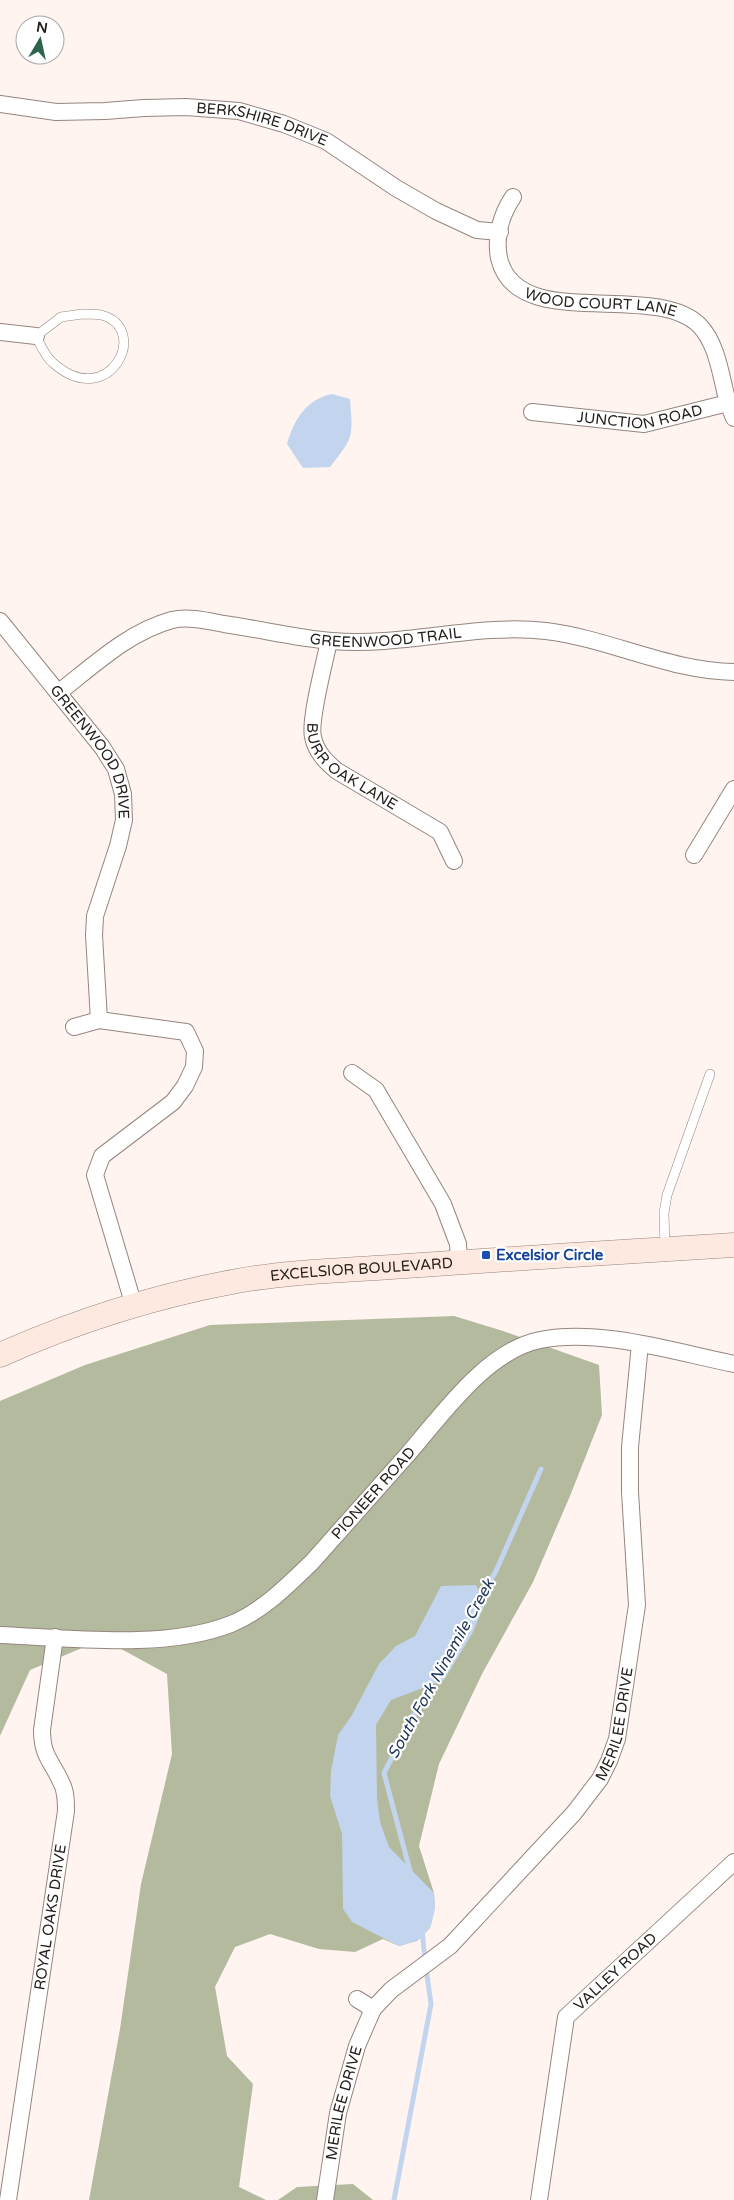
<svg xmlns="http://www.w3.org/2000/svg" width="734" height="2200" viewBox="0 0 734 2200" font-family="'Varela Round',sans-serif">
<rect width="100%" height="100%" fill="#fff4f0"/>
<path fill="#b3ba9d" d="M 454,1316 L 503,1331 L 599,1365 L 602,1415 L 570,1496 L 533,1582 L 482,1674 L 439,1764 L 419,1846 L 434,1893 L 435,1908 L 430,1928 L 417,1941 L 399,1946 L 383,1939 L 355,1952 L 319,1949 L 270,1934 L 235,1947 L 215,1987 L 227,2056 L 253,2084 L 239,2187 L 266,2200 L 89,2200 L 120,2029 L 141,1884 L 172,1754 L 167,1674 L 103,1639 L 30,1670 L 0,1736 L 0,1401 L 85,1365 L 210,1325 Z
M 353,2184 L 373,2200 L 278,2200 L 297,2187 Z"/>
<path fill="#c3d5ee" d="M 332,394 L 350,399 C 353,437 354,437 330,467 L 303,468 L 287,444 C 294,420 306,399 332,394 Z
M 476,1585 L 485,1604 L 472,1634 L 444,1680 L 391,1700 L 376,1725 L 377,1798 L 380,1822 L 389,1847 L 434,1893 L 435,1908 L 430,1928 L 417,1941 L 399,1946 L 352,1922 L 343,1909 L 342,1834 L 330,1796 L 331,1771 L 338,1735 L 352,1715 L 379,1664 L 396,1646 L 415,1636 L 441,1586 Z"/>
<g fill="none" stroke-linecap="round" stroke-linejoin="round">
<path stroke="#c3d5ee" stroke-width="5" d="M 478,1602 L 496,1571 L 541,1469
M 410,1871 L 384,1773 L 431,1682
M 422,1929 L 425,1960
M 394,2200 L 431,2004 L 426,1968"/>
<defs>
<path id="service" d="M 82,314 C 88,314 95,314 101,315 C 152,328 109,414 52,362 C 45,356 40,344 36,336 L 61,317 Z
M 665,1248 L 664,1213 L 667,1195 L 710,1074"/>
<g id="minor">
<path id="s1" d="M 0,104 L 56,112 L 105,111 L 144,108 L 186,107 L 239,111 L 284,124 L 326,141 L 396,188 L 436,211 L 477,230 L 500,232"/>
<path id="s2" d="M 513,197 C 501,215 495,237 499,258 C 516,334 653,280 699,325 C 718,344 721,378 728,403"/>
<path d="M 0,332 L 36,336"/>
<path id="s3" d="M 532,412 L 644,424 L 728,403 L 734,418"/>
<path id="s4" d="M 0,621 L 102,747 L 116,769 L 123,794 L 124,820 L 118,846 L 95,916 L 94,935 L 99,1020"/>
<path id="s5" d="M 329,641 C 325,661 309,720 313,737 C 316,752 326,762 337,771 L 440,832 L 454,861"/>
<path id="s6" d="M 58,693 C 93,666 128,632 172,620 C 188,616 208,621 224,624 C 260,629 296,638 332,641 C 405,647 473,623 546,631 C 610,639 669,671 734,672"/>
<path d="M 694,855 L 734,789"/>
<path d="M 74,1027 L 99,1020 L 186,1032 L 195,1051 L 194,1067 L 185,1086 L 173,1102 L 102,1156 L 95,1175 L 134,1306"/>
<path d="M 352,1073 L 376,1090 L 443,1204 L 458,1244 L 459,1262"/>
<path id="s7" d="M 0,1635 C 70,1638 165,1650 231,1624 C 263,1611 288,1585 312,1562 C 344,1526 376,1490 408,1454 C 442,1415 486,1351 540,1340 C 600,1328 675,1352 734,1364"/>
<path id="s8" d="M 373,2009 L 391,1990 L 450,1946 L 574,1813 L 600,1779 L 609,1761 L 617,1739 L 637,1605 L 630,1492 L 630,1447 L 640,1344"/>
<path id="s9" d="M 8,2200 L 66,1811 C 66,1802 66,1792 62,1784 C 52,1761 42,1757 42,1730 L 55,1637"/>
<path id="s10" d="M 325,2200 L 338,2113 L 357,2046 L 373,2009 L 357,1999"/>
<path id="s11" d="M 539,2200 L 566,2017 L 734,1862"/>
</g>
<g id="secondary">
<path id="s12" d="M 0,1355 C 76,1321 155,1296 237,1281 C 293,1271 350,1270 406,1266 C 515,1258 625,1252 734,1245"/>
</g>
</defs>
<use href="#service" stroke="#95857e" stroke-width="10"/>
<use href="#minor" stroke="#95857e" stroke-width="18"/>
<use href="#secondary" stroke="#95857e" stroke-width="25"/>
<use href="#service" stroke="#fff" stroke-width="9"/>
<use href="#minor" stroke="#fff" stroke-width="16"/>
<use href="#secondary" stroke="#fde9df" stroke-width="24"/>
</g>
<rect fill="#1a4fb4" stroke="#fff" stroke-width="2" x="481" y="1250" width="10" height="10" rx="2.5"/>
<g text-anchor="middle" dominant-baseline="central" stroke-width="4.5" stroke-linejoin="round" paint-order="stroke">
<g font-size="15" fill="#26201d" stroke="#fff">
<text stroke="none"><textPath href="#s1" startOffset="265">BERKSHIRE DRIVE</textPath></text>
<text stroke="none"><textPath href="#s2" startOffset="185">WOOD COURT LANE</textPath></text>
<text stroke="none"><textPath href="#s3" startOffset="109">JUNCTION ROAD</textPath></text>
<text stroke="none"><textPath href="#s6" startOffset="352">GREENWOOD TRAIL</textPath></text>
<text stroke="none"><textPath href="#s4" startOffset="162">GREENWOOD DRIVE</textPath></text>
<text stroke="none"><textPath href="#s5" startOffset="146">BURR OAK LANE</textPath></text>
<text stroke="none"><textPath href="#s12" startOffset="374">EXCELSIOR BOULEVARD</textPath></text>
<text stroke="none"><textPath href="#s7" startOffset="428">PIONEER ROAD</textPath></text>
<text stroke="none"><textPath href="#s8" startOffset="382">MERILEE DRIVE</textPath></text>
<text stroke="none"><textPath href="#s9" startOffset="286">ROYAL OAKS DRIVE</textPath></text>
<text stroke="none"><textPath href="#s11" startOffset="252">VALLEY ROAD</textPath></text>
<text stroke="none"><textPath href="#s10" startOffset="99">MERILEE DRIVE</textPath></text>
</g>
<g font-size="15" font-weight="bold" fill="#164399" stroke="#fff" text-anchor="start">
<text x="496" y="1255">Excelsior Circle</text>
</g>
<g font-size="16" font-style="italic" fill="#1c3457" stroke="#fff">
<text transform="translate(441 1669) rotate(-61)">South Fork Ninemile Creek</text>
</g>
</g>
<g transform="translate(40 40) rotate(9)"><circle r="24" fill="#ffffff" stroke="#a8a6a5"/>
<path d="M0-4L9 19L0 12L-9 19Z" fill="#2d654c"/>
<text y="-8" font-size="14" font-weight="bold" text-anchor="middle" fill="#26201d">N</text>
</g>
</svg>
